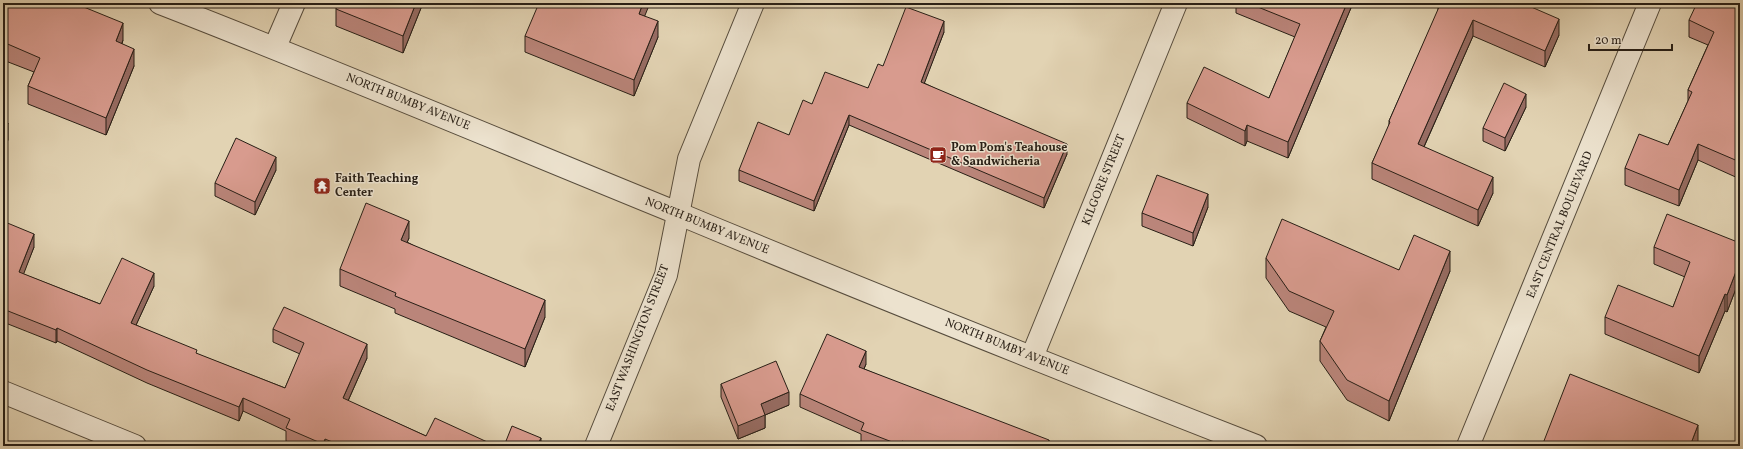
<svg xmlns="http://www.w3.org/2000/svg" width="1743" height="449" viewBox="0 0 1743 449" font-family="Vollkorn,serif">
<rect width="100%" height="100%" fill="#e2d3b3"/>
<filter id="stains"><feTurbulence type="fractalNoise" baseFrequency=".005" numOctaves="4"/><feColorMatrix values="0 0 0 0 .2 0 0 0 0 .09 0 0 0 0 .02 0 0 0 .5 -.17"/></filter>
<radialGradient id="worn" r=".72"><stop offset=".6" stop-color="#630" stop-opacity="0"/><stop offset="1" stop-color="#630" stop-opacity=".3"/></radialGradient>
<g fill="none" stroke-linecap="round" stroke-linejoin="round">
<defs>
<path id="minor" d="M 275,47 L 294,3
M 1032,357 L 1176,3
M 3,392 L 135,446
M 596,446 L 666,275 L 689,159 L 753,3"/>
<path id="tertiary" d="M 160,3 C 333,70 505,143 677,213 C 869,293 1062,370 1256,446
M 1468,446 L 1650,3"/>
</defs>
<use href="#minor" stroke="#564c3d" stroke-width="24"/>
<use href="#tertiary" stroke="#564c3d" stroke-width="24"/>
<use href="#minor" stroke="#ece2ce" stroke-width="22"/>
<use href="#tertiary" stroke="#ece2ce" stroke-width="22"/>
</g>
<path fill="#ba857a" stroke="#281f16" d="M 3,3 L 123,40 L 122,44 L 134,66 L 106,135 L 28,104 L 28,86 L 34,72 L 3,60 Z
M 338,3 L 423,3 L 403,53 L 336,26 L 336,9 Z
M 1236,3 L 1353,3 L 1288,158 L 1247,141 L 1245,146 L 1187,118 L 1187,103 L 1269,98 L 1295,37 L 1236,13 Z
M 1740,3 L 1740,179 L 1698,160 L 1679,206 L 1625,185 L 1625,168 L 1668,145 L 1688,101 L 1688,90 L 1708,45 L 1689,37 L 1689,20 Z
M 1438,7 L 1559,35 L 1545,67 L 1473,36 L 1424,147 L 1493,193 L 1478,226 L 1372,179 L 1372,163 L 1389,126 L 1389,121 L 1438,11 Z
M 645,16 L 658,37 L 634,96 L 525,52 L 525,36 Z
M 944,32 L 924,83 L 1067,154 L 1044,208 L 849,125 L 814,211 L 739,181 L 739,170 L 789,135 L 812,104 L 868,88 L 883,66 Z
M 1526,107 L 1505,151 L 1483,141 L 1483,128 Z
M 276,170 L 255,215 L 215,196 L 215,183 Z
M 1208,207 L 1193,246 L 1142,226 L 1142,213 Z
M 3,226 L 34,247 L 23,274 L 100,304 L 154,286 L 136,325 L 197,354 L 285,388 L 300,354 L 273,342 L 273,329 L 367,358 L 348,401 L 426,436 L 496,446 L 296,446 L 286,441 L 286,431 L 243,411 L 239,421 L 147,383 L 57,341 L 56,343 L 3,322 Z
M 409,238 L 407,242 L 545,317 L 525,367 L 395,313 L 395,309 L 340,286 L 340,269 Z
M 1740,243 L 1740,278 L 1727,312 L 1725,311 L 1699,373 L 1605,334 L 1605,317 L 1673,307 L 1685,277 L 1654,264 L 1654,247 Z
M 1266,258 L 1399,270 L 1450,271 L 1389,421 L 1347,400 L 1320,361 L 1320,341 L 1326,327 L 1289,311 L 1266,278 Z
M 866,364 L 864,369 L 1049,446 L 870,446 L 861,442 L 861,434 L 800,407 L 800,394 Z
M 721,384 L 789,405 L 765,415 L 765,428 L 738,439 L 721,397 Z"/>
<path fill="#976c63" stroke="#281f16" d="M 416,3 L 423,3 L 403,53 L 403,36 Z
M 643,3 L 650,3 L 639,30 L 639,14 Z
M 1347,3 L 1353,3 L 1288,158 L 1288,142 Z
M 1559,19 L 1559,35 L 1545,67 L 1545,51 Z
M 1473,20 L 1473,36 L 1418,160 L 1418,144 Z
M 658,21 L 658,37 L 634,96 L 634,80 Z
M 944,21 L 944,32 L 921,92 L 921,82 Z
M 123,23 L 123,40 L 116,58 L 116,41 Z
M 134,49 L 134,66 L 106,135 L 106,118 Z
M 1526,94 L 1526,107 L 1505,151 L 1505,138 Z
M 849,115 L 849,125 L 814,211 L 814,201 Z
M 8,123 L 8,140 L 3,151 L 3,134 Z
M 1247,125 L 1247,141 L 1245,146 L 1245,131 Z
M 1067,144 L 1067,154 L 1044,208 L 1044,198 Z
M 1698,144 L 1698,160 L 1679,206 L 1679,190 Z
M 276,157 L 276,170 L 255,215 L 255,202 Z
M 1493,177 L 1493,193 L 1478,226 L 1478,210 Z
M 1208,194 L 1208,207 L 1193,246 L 1193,233 Z
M 409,221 L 409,238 L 401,257 L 401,240 Z
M 34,234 L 34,247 L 19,286 L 19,272 Z
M 1450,251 L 1450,271 L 1389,421 L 1389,401 Z
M 1740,261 L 1740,278 L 1727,312 L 1727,295 Z
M 154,273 L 154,286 L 131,336 L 131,323 Z
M 1725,294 L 1725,311 L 1699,373 L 1699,356 Z
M 545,300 L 545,317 L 525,367 L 525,349 Z
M 57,328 L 57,341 L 56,343 L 56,330 Z
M 367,344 L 367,358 L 343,412 L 343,398 Z
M 866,351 L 866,364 L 859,380 L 859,367 Z
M 789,392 L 789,405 L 765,415 L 765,428 L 738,439 L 738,426 L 761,404 Z
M 243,398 L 243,411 L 239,421 L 239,407 Z
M 1698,425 L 1698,445 L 1697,446 L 1690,446 Z
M 541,438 L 541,446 L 537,446 Z
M 325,439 L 325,446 L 323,446 L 323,444 Z
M 1049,440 L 1049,446 L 1046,446 Z"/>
<path fill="#d89b8e" stroke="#281f16" d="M 3,3 L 74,3 L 123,23 L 116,41 L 134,49 L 106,118 L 28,86 L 40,58 L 3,42 Z
M 338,3 L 416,3 L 403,36 L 336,9 Z
M 539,3 L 643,3 L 639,14 L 658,21 L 634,80 L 525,36 Z
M 1248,3 L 1347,3 L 1288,142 L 1247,125 L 1245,131 L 1187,103 L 1204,67 L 1269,98 L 1300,24 Z
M 1439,3 L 1522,3 L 1559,19 L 1545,51 L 1473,20 L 1418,144 L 1493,177 L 1478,210 L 1372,163 L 1390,122 L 1389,121 L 1439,7 L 1438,7 Z
M 1697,3 L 1740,3 L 1740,162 L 1698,144 L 1679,190 L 1625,168 L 1639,134 L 1668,145 L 1692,92 L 1688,90 L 1714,32 L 1689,20 Z
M 906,7 L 944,21 L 921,82 L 1067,144 L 1044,198 L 849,115 L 814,201 L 739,170 L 758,122 L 789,135 L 803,100 L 812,104 L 825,72 L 868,88 L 878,64 L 883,66 Z
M 1504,83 L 1526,94 L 1505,138 L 1483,128 Z
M 3,121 L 8,123 L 3,134 Z
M 236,138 L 276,157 L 255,202 L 215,183 Z
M 1157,175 L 1208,194 L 1193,233 L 1142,213 Z
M 366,203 L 409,221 L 401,240 L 545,300 L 525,349 L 395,296 L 396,293 L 340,269 Z
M 1667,214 L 1740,243 L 1740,261 L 1727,295 L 1725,294 L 1699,356 L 1605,317 L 1618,285 L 1673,307 L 1690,262 L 1654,247 Z
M 1282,219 L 1399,270 L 1414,235 L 1450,251 L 1389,401 L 1347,380 L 1320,341 L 1334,311 L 1289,291 L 1266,258 Z
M 5,222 L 34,234 L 19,272 L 100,304 L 122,258 L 154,273 L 131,323 L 197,350 L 196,353 L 285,388 L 304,343 L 273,329 L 284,307 L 367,344 L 343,398 L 426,436 L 435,418 L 496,446 L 342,446 L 325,439 L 323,444 L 286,428 L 290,419 L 243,398 L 239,407 L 147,370 L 57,328 L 56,330 L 3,309 L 3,226 Z
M 827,334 L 866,351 L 859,367 L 1049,440 L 1046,446 L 915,446 L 902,441 L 900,445 L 861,430 L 864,423 L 800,394 Z
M 776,361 L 789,392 L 761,404 L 765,415 L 738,426 L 721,384 Z
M 1570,374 L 1698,425 L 1690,446 L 1542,446 Z
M 512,426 L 541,438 L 537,446 L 504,446 Z"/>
<defs>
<symbol id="cafe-square" viewBox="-11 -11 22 22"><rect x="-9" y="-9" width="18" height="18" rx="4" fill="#8f2418" stroke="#ece2ce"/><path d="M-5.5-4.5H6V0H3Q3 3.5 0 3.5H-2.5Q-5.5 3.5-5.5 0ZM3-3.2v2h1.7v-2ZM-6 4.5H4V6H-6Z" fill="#fff"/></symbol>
<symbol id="temple-square" viewBox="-11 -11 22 22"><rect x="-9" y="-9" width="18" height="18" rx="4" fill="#8f2418" stroke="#ece2ce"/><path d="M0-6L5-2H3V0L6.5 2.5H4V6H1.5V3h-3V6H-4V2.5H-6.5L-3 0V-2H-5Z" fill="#fff"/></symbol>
</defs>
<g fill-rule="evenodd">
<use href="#cafe-square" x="928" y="145" width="20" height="20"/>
<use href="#temple-square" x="312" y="176" width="20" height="20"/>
</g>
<g text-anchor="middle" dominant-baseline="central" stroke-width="3" stroke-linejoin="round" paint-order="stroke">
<g font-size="12" fill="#281f16" stroke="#ece2ce">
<text transform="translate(408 102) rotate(22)">NORTH BUMBY AVENUE</text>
<text transform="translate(1104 180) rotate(-68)">KILGORE STREET</text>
<text transform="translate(1560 225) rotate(-68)">EAST CENTRAL BOULEVARD</text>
<text transform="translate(707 226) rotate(22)">NORTH BUMBY AVENUE</text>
<text transform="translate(638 338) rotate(-69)">EAST WASHINGTON STREET</text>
<text transform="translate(1007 347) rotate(22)">NORTH BUMBY AVENUE</text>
</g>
<g font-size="12" font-weight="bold" fill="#281f16" stroke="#ece2ce" text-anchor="start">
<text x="951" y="148">Pom Pom's Teahouse<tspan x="951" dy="14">&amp; Sandwicheria</tspan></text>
<text x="335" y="179">Faith Teaching<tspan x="335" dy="14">Center</tspan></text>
</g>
</g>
<rect width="1743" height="449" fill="none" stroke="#e2d3b3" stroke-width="16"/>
<rect x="4" y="4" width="1735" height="441" fill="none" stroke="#281f16" stroke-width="2"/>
<rect x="8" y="8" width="1727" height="433" fill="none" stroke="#281f16"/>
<path d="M1589 44v6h83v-6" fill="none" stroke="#281f16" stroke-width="2"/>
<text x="1595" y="44" font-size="12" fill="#281f16" stroke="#ece2ce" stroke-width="3" paint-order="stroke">20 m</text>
<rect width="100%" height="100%" filter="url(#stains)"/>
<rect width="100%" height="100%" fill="url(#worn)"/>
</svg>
